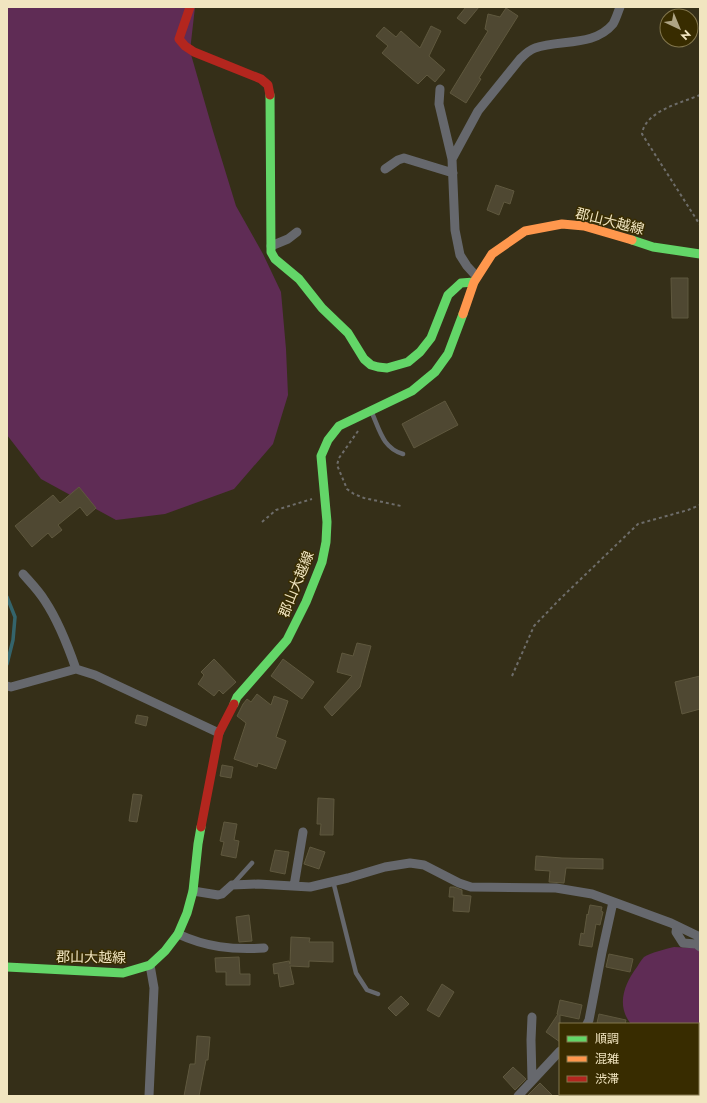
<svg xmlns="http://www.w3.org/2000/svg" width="707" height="1103" viewBox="0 0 707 1103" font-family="Jost,'Noto Sans JP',sans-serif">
<rect width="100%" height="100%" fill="#352f18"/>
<path fill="#5f2c55" d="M 7,7 L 195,7 L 190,51 L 213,131 L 236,206 L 263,254 L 281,292 L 286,349 L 288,395 L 273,444 L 234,489 L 165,514 L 116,520 L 41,479 L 7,435 Z
M 674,947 L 694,948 L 700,950 L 700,1096 L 683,1096 L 682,1094 L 698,1094 L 698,1024 L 631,1024 C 616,1006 624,984 637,967 C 639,964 641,960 644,957 C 650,953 666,949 674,947 Z"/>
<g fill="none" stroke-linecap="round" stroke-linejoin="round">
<path stroke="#34646b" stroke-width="3.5" d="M 7,597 L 15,617 L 13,640 L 7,664"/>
</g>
<path fill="#4f4832" stroke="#5f583e" d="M 466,7 L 479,7 L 465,24 L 457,18 Z
M 506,8 L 518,16 L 479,78 L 481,79 L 466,103 L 450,93 L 488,31 L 485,29 L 488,14 L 500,17 Z
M 431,26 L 441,31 L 429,56 L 445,70 L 435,82 L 427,75 L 418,84 L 382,53 L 388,46 L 376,36 L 384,27 L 396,37 L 401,31 L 420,48 Z
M 496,185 L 514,191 L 510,204 L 504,202 L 499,215 L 487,210 Z
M 671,278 L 688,278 L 688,318 L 672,318 Z
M 445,401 L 458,425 L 414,448 L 402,424 Z
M 79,487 L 96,508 L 87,516 L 80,507 L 58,525 L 62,530 L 52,538 L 48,533 L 32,547 L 15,526 L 53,495 L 60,503 Z
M 357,643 L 371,646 L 360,687 L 332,716 L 324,707 L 352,676 L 337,672 L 342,653 L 353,656 Z
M 214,659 L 236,682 L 223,694 L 219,690 L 214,696 L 198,684 L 204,675 L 201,672 Z
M 283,659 L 314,682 L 302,699 L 271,676 Z
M 700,676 L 700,709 L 682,714 L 675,682 Z
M 257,694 L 271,705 L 274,696 L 288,701 L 276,737 L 286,741 L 276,769 L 258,763 L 257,767 L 234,759 L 246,723 L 237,716 L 243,704 L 247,699 L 251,702 Z
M 137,715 L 148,717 L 146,726 L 135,723 Z
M 222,765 L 233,767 L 231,778 L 220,776 Z
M 133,794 L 142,795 L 137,822 L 129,821 Z
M 318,798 L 334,799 L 333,835 L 320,835 L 321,824 L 317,824 Z
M 224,822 L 237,824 L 234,840 L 239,841 L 236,858 L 221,855 L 224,842 L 220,841 Z
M 310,847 L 325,852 L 319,869 L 304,864 Z
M 275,850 L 289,852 L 285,874 L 270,871 Z
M 536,856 L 562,858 L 603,859 L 603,869 L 566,868 L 564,883 L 549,882 L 550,871 L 535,870 Z
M 450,887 L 454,887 L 462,890 L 462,895 L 471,896 L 469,912 L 453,911 L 454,897 L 449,897 Z
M 590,905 L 602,907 L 601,911 L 603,912 L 600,925 L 596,924 L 592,947 L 579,945 L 581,933 L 584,934 L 587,914 L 588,915 Z
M 249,915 L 252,941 L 239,942 L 236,917 Z
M 291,937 L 310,938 L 309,942 L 333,942 L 333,962 L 309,961 L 309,967 L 290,966 L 294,984 L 280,987 L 278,973 L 274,974 L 273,964 L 289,961 L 290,964 Z
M 609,954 L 633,959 L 630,972 L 606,967 Z
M 239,957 L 240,974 L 250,974 L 250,985 L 226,985 L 226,972 L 216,972 L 215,958 Z
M 442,984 L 454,992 L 439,1017 L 427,1010 Z
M 401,996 L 409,1004 L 396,1016 L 388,1008 Z
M 560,1000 L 582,1005 L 579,1019 L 560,1015 L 560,1042 L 546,1032 L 558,1014 L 557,1014 Z
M 599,1014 L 626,1020 L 625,1024 L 603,1024 L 597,1023 Z
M 197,1036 L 210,1037 L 208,1060 L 206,1060 L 199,1096 L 184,1096 L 190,1064 L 195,1064 Z
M 513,1067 L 526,1079 L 515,1090 L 503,1077 Z
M 540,1083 L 553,1096 L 527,1096 Z"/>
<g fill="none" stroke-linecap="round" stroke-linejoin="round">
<path stroke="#6e6d6a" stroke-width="2" stroke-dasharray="3 3" stroke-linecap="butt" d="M 700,95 C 681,103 645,111 642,134 L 700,225
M 358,431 L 339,458 L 337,465 L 347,489 L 354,494 L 364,498 L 401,506
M 262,522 L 276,510 L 312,499
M 512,676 L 534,626 L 560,599 L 638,524 L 688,510 L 700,505"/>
<path stroke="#66686d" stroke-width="4.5" d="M 372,413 C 380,431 383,448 403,454
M 333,881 L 356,973 L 367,990 L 378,994
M 233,884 L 252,863"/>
<path stroke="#66686d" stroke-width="9" d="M 440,89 L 439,104 L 452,159 L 455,230 L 460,255 L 467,266 L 477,277
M 452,159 L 478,111 L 520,59 C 524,55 529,50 535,48 C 560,39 594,47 613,24 C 616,19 618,12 620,7
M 385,169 L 398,160 L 404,158 L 453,173
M 271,246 L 288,239 L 297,232
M 23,574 C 31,583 39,591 45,601 C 59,622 68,646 76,669
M 7,686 L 11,687 L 76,669 L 95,675 L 219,733
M 294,886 L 303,832
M 193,891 L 218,895 L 222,894 L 232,885 L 258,884 L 310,887 L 348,878 L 385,867 L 410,863 L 424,865 L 459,883 L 471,887 L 556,888 L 592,894 L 671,923 L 700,937
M 677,926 L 676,932 L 683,943 L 696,944 L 700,947
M 178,934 C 206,947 232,950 264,948
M 587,1024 L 589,1020 L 602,952 L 613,902
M 532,1080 L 531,1040 L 532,1017
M 629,1094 L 631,1096
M 149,1096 L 154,988 L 150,965
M 518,1096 L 560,1051
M 575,1096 L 577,1094"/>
<path stroke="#63d668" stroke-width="9" d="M 270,95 L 271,252 L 275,259 L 299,279 L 322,308 L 348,333 L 364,359 L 371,365 L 378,367 L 387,368 L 408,362 L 420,352 L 431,338 L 448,295 L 461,283 L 474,282
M 632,240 L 653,247 L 700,254
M 234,704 L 237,697 L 287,640 L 306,602 L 322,562 L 326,542 L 327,522 L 321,456 L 328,440 L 339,426 L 412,391 L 435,372 L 448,354 L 463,314
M 7,967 L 123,973 L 150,965 L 165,951 L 178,934 L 187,913 L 193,891 L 198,844 L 201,827"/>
<path stroke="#ff974d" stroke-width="9" d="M 463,314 L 474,282 L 492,254 L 525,231 L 562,224 L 584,226 L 632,240"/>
<path stroke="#b3261e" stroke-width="9" d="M 190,7 L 179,39 L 185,46 L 194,52 L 261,79 L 268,85 L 270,95
M 201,827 L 219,733 L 234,704"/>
</g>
<g text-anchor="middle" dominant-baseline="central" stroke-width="3" stroke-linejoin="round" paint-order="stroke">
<g font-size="14" fill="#f1e5c0" stroke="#382c00">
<text transform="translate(610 221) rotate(14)">郡山大越線</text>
<text transform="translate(296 584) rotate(-68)">郡山大越線</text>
<text transform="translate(91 957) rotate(1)">郡山大越線</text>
</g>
</g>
<rect width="707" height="1103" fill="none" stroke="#f1e5c0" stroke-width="16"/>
<rect x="559" y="1023" width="140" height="72" fill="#382c00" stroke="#82764d"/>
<rect x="567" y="1036" width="20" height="6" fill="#63d668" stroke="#82764d"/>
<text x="595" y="1043" font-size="12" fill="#f1e5c0">順調</text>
<rect x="567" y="1056" width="20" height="6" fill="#ff974d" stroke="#82764d"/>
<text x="595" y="1063" font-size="12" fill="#f1e5c0">混雑</text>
<rect x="567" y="1076" width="20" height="6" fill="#b3261e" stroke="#82764d"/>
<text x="595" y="1083" font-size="12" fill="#f1e5c0">渋滞</text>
<g transform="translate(679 28) rotate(136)"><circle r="19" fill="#382c00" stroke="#82764d"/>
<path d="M0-3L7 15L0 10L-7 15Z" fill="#afa585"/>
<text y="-6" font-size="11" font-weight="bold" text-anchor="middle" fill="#f1e5c0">N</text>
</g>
</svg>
